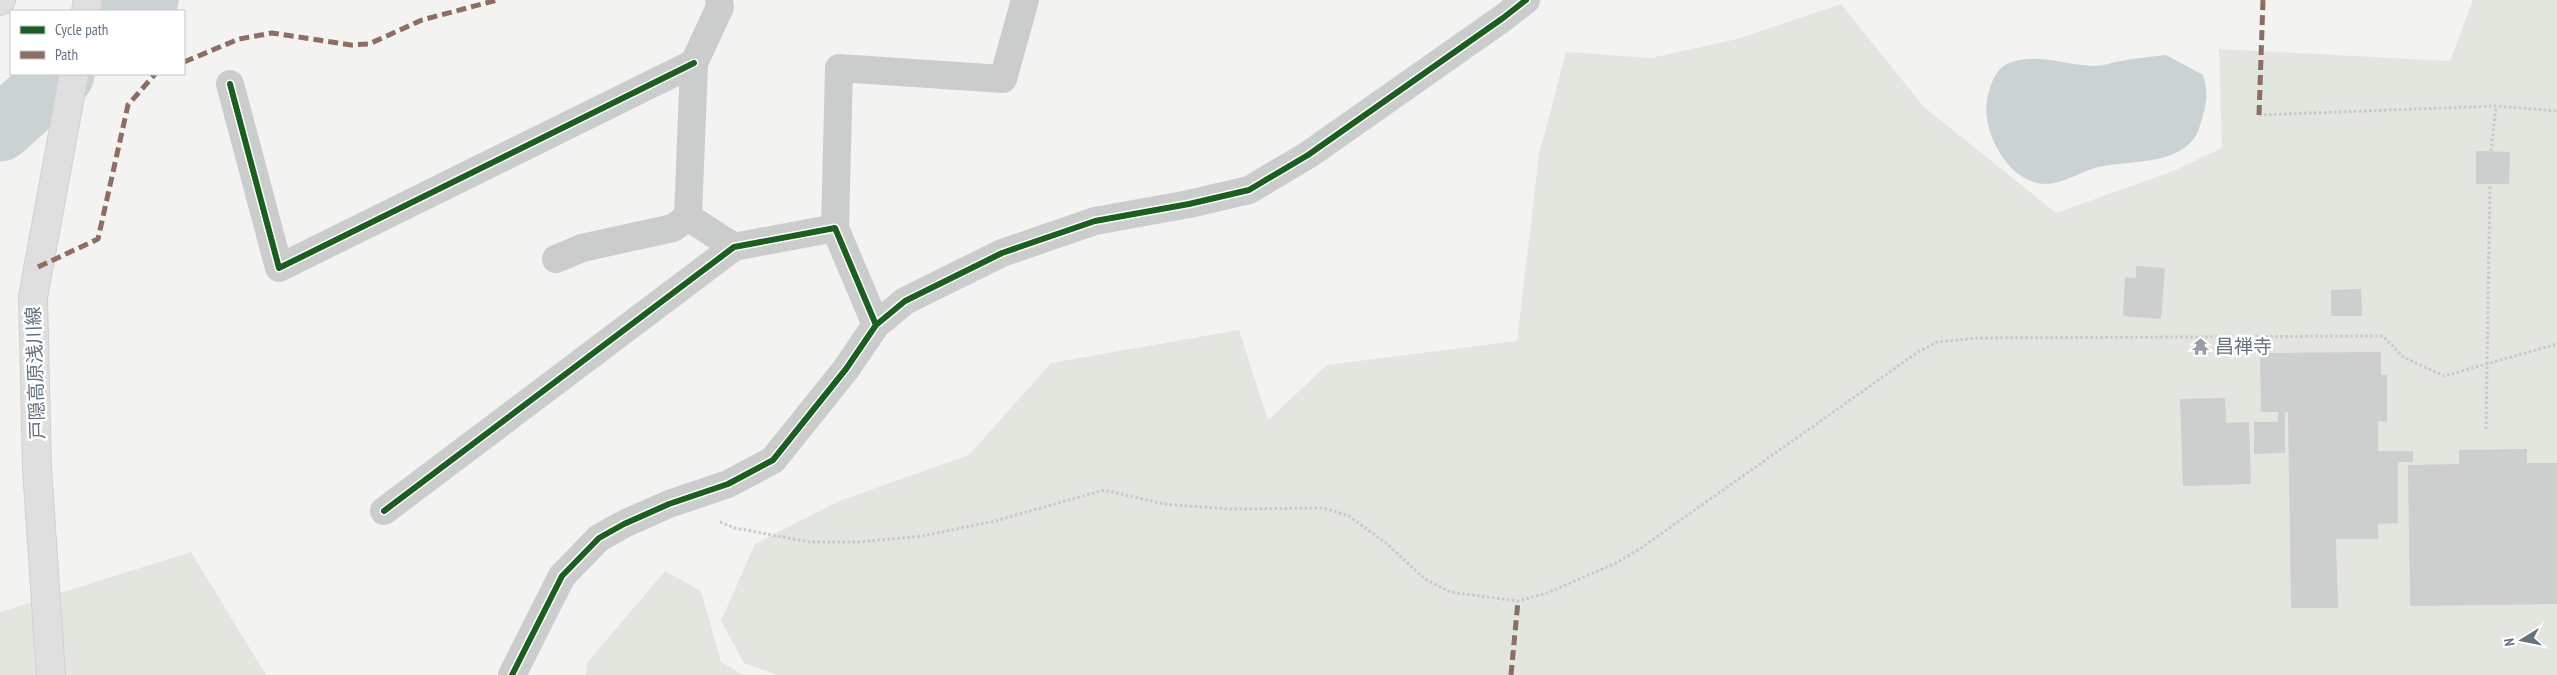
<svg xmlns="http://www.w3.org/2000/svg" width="2557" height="675" viewBox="0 0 2557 675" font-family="'PT Sans Narrow','Noto Sans JP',sans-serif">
<rect width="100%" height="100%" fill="#f3f3f1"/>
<path fill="#e2e6df" d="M 2473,0 L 2557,0 L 2557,675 L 777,675 L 744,663 L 721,621 L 755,544 L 839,501 L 969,455 L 1051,363 L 1239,330 L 1268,420 L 1327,365 L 1517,341 L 1539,155 L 1566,52 L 1651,58 L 1737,39 L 1841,4 L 1924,107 L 2056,213 L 2171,172 L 2222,148 L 2219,49 L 2450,61 Z
M 191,552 L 266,675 L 0,675 L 0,612 Z
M 665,571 L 701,591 L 721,662 L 743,675 L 586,675 L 587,663 Z"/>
<path fill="#cbd2d4" d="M 2166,55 L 2203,75 C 2208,89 2207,101 2203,115 C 2201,122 2199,131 2195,137 C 2177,164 2132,161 2104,166 C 2087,168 2071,180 2054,183 C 2014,192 1981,135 1987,101 C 1990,85 1995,67 2012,62 C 2039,53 2068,66 2095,66 C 2103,66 2112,62 2121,61 C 2136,58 2151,57 2166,55 Z"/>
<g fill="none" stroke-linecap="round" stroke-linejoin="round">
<path stroke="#cbd2d4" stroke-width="65" d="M 129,11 L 146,0
M 0,129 L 62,74"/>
</g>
<path fill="#cdcece" d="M 2476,151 L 2510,152 L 2509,184 L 2476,184 Z
M 2136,266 L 2165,268 L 2161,319 L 2123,316 L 2125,277 L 2136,278 Z
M 2361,289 L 2362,316 L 2331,316 L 2331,290 Z
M 2381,352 L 2381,375 L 2387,375 L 2387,422 L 2378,421 L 2378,451 L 2413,451 L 2413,462 L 2398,462 L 2398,523 L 2378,524 L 2378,539 L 2336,539 L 2338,608 L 2291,608 L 2288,412 L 2285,412 L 2285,453 L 2254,454 L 2254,422 L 2278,422 L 2278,412 L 2261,412 L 2260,353 Z
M 2225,398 L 2226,423 L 2249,422 L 2251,484 L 2183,486 L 2180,399 Z
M 2527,449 L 2527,463 L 2557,463 L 2557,604 L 2410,606 L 2408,465 L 2459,464 L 2459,450 Z"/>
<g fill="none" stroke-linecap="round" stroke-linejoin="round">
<defs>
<path id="secondary" d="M 0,1 L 1,0
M 86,11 L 88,0
M 51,675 L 37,469 L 33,297 L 74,74"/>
</defs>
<use href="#secondary" stroke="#d0d1d0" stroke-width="30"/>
<path stroke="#c8c9c9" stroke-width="3" stroke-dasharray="2.5 2.5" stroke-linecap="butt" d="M 2259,115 L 2496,106 L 2557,111
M 2491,151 L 2496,106
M 2486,429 L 2490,184
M 720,522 L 735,528 L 809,542 L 860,542 L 922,536 L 995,521 L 1104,490 L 1164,504 L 1230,509 L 1323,508 L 1349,516 L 1387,544 L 1425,579 L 1450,592 L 1518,601 L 1547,593 L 1616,563 L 1641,548 L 1918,352 L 1937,342 L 1977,338 L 2383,336 L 2403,357 L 2444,376 L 2557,344"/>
<path stroke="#cbcccc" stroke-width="28" d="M 719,0 L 720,7 L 694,63 L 688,217 L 734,247
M 230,84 L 279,268 L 694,63
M 835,228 L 839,68 L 1003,79 L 1025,0
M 556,259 L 582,248 L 673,228 L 688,217
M 384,511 L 734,247 L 835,228 L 876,325
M 512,675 L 562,576 L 599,538 L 624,524 L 669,504 L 728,484 L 773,460 L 846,369 L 876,325 L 905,301 L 1002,253 L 1095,221 L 1189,204 L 1249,190 L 1308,155 L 1503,18 L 1526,0"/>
<use href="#secondary" stroke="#dfdfe0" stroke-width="28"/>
<path stroke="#8d6e63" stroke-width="5" stroke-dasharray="10 5" stroke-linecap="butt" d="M 184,62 L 239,39 L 272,33 L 351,45 L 369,44 L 422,20 L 497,0
M 2259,115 L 2263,0
M 38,267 L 98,239 L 128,105 L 155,74
M 1511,675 L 1518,601"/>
<defs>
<path id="cycleway" d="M 230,84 L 279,268 L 694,63
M 384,511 L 734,247 L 835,228 L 876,325
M 512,675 L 562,576 L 599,538 L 624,524 L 669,504 L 728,484 L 773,460 L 846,369 L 876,325 L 905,301 L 1002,253 L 1095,221 L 1189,204 L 1249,190 L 1308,155 L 1503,18 L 1526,0"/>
</defs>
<use href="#cycleway" stroke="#fff" stroke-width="9"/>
<use href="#cycleway" stroke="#1b5e20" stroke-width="6"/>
</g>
<defs>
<symbol id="temple-bare" viewBox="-9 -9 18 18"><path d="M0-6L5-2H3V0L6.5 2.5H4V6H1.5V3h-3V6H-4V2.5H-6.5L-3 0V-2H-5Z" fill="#969fa8" stroke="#fff" stroke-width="2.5" paint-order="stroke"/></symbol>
</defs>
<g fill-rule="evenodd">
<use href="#temple-bare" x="2188" y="334" width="25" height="25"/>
</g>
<g text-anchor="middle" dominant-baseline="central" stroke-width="5" stroke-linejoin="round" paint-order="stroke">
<g font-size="19" fill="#647280" stroke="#fff" text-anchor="start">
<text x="2215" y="346">昌禅寺</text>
</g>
<g font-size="19" fill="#647280" stroke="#fff">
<text transform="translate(35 373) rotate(-92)">戸隠高原浅川線</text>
</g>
</g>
<rect x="10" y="10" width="175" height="65" fill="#ffffff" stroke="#c1c7cc"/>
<rect x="20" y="26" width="25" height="8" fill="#1b5e20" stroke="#c1c7cc"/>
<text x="55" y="35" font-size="15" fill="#647280">Cycle path</text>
<rect x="20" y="51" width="25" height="8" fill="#8d6e63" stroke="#c1c7cc"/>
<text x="55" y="60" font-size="15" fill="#647280">Path</text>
<g transform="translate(2522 640) rotate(260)" stroke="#ffffff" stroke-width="4" paint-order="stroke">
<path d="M0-4L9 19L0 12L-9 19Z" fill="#647280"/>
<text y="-8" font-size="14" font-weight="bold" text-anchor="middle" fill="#647280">N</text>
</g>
</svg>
